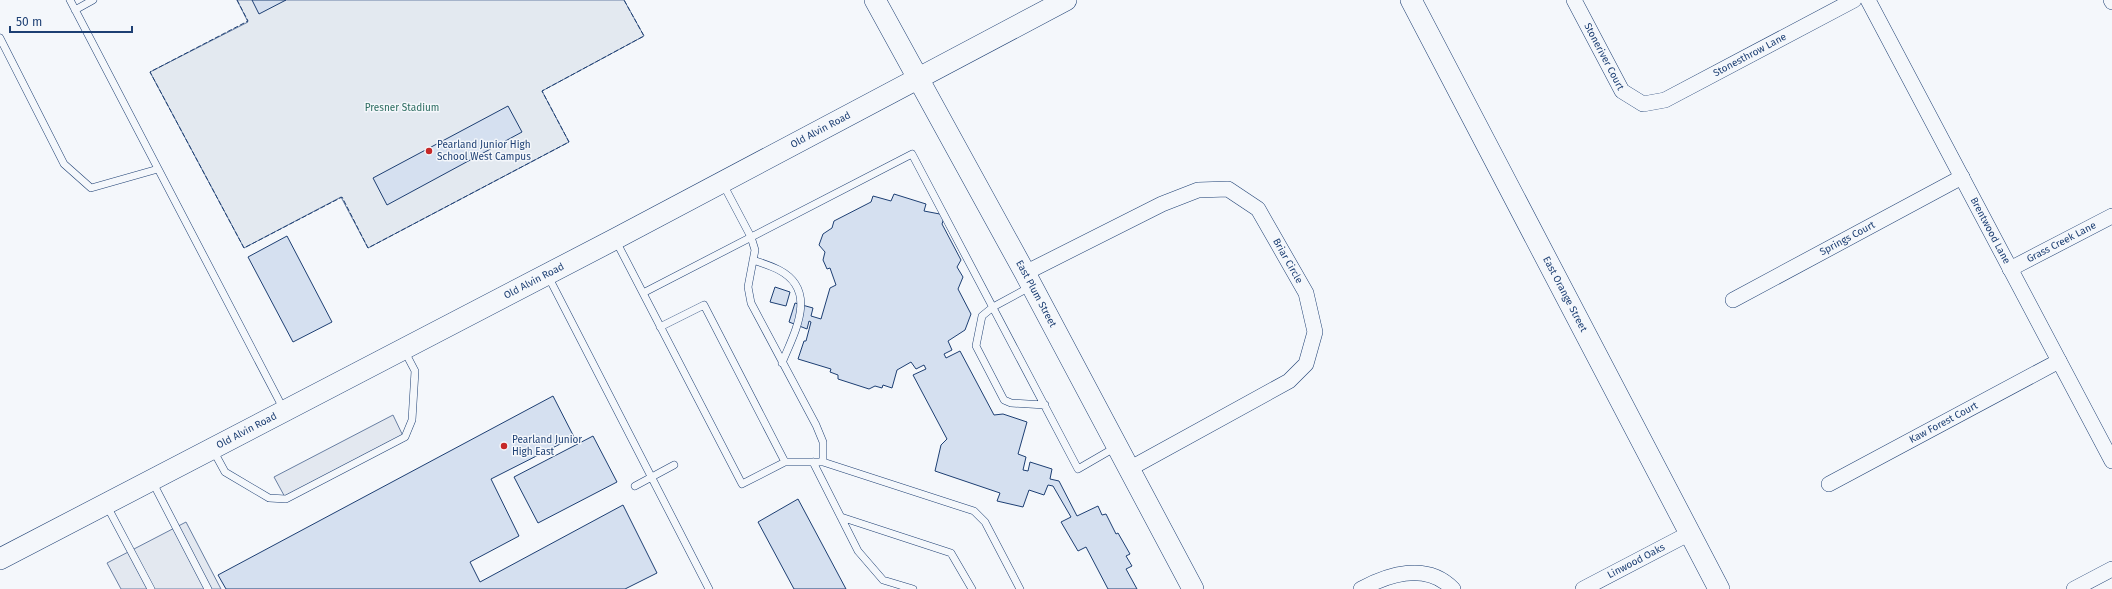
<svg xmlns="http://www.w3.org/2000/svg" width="2112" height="589" viewBox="0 0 2112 589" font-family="'Fira Sans',sans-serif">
<rect width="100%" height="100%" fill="#f4f7fb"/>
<path fill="#e3e9f0" stroke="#687fa3" d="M 237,0 L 624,0 L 644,36 L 542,91 L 569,142 L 368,248 L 341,197 L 244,248 L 150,72 L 248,22 Z"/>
<path fill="#e3e8f0" stroke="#687fa3" d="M 393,415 L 404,438 L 286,499 L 274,477 Z
M 186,522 L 221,589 L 121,589 L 107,563 Z"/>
<path fill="#d5e0f0" stroke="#1d3f73" d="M 252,0 L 286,0 L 259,14 Z
M 508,106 L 522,132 L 387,205 L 373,178 Z
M 894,194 L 926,204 L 924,211 L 945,215 L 942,224 L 961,260 L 957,267 L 963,277 L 958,289 L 971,314 L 965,330 L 948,341 L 952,350 L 944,354 L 946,358 L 960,351 L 994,415 L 1003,414 L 1027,422 L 1018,454 L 1026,457 L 1023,470 L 1028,471 L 1030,462 L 1052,469 L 1050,479 L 1059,481 L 1077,516 L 1098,506 L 1102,515 L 1106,514 L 1116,534 L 1118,533 L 1130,554 L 1126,556 L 1132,566 L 1126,569 L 1137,589 L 1108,589 L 1086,547 L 1078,551 L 1061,522 L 1071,517 L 1053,486 L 1048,485 L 1044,495 L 1029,490 L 1023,507 L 997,501 L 1000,493 L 935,471 L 941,445 L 947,439 L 913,375 L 926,369 L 924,365 L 916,369 L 911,362 L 897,370 L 892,388 L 883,385 L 882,388 L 875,386 L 869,389 L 838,379 L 838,375 L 830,372 L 831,369 L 798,359 L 804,341 L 806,341 L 811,322 L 809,321 L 807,329 L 789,322 L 795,303 L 813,308 L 811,316 L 821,319 L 830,288 L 836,285 L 830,268 L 827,269 L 823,260 L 825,252 L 819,245 L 823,234 L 832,228 L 834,221 L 871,202 L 873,196 L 891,201 Z
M 287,236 L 332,322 L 293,342 L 248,257 Z
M 775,287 L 790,292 L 786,306 L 770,302 Z
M 553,396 L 574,437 L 491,479 L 519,536 L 470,562 L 480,582 L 623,505 L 657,573 L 625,589 L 226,589 L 218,575 Z
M 593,436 L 617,482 L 538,523 L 514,477 Z
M 798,499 L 846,589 L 794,589 L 758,522 Z"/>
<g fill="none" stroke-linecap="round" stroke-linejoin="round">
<defs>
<path id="lane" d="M 70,0 L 284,410
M 75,10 L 93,0
M 0,38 L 64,164 L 91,188 L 158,169
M 723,184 L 751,237 L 755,250 L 748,287 L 751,303 L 816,425 L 823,442 L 823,462
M 616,241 L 742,484 L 785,462 L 823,462 L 974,511 L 985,522 L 1020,589
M 753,260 C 762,263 771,266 779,270 C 819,291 794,333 782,363
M 548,276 L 709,589
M 1030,287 L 993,307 L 982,316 L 976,346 L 1004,400 L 1011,403 L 1045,405
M 643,293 L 912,154 L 1078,469 L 1116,447
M 660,327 L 704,305 L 785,462
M 213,450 L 225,472 L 269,498 L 286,499 L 405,437 L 412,420 L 415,371 L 404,350
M 813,462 L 858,551 L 883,580 L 913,589
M 152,481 L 208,589
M 635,486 L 674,465
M 107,506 L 151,589
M 841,517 L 951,553 L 972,589"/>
<g id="street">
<path id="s1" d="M 1574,0 L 1622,91 L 1643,104 L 1665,100 L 1854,0"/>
<path id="s2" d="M 1868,0 L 2112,461"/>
<path d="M 2111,0 L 2112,2"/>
<path id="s3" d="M 2010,269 L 2112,216"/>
<path id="s4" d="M 1025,273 L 1162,204 L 1198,190 L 1228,189 L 1258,209 L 1306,293 L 1315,332 L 1306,364 L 1289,381 L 1129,469"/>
<path id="s5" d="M 1733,300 L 1962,177"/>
<path id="s6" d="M 1829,484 L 2059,361"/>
<path d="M 1361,589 C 1389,574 1427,562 1453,589"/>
<path id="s7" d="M 1583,589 L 1690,533"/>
<path d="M 2074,589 L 2112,569"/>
</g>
<g id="secondary">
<path id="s8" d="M 875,0 L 1025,273 L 1193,589"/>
<path id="s9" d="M 1411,0 L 1719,589"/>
<path id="s10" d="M 0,559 L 615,239 L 1066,0"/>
</g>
</defs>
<use href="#lane" stroke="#1d3f73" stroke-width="8"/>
<use href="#street" stroke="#1d3f73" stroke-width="16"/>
<use href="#secondary" stroke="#1d3f73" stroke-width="22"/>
<use href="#lane" stroke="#f4f7fb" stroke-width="7"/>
<use href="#street" stroke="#f4f7fb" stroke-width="15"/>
<use href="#secondary" stroke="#f4f7fb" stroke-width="21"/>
<path stroke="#1d3f73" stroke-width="1" stroke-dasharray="5 2" stroke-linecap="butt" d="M 237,0 L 248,21 L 150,72 L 244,248 L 342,197 L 368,248 L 569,142 L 542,91 L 644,36 L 624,0"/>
</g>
<g fill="#c62828" stroke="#f4f7fb" stroke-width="1.5">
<circle cx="429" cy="151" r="4"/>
<circle cx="504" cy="446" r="4"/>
</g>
<g text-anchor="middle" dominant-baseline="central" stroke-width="3" stroke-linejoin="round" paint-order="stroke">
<g font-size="10" fill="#1d3f73" stroke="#f4f7fb">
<text stroke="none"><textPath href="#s1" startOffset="246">Stonesthrow Lane</textPath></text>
<text stroke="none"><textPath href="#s1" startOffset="64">Stoneriver Court</textPath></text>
<text stroke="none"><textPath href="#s10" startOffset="926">Old Alvin Road</textPath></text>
<text stroke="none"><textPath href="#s2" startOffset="261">Brentwood Lane</textPath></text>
<text stroke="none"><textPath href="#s5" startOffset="130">Springs Court</textPath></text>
<text stroke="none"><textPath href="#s3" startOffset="58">Grass Creek Lane</textPath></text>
<text stroke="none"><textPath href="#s4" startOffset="318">Briar Circle</textPath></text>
<text stroke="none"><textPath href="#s10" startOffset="602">Old Alvin Road</textPath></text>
<text stroke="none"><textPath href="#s8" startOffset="335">East Plum Street</textPath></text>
<text stroke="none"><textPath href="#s9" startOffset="332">East Orange Street</textPath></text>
<text stroke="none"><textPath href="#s6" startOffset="130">Kaw Forest Court</textPath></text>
<text stroke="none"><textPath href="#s10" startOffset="278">Old Alvin Road</textPath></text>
<text stroke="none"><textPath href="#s7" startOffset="60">Linwood Oaks</textPath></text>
</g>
<g font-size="10" fill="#2c6c60" stroke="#f4f7fb">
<text x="402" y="108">Presner Stadium</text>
</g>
<g font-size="10" fill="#1d3f73" stroke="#f4f7fb" text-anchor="start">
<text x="437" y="145">Pearland Junior High<tspan x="437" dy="12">School West Campus</tspan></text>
<text x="512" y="440">Pearland Junior<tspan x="512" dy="12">High East</tspan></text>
</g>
</g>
<path d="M10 26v6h122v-6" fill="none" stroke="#1d3f73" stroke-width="2"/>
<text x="16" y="26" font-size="12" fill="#1d3f73" stroke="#f4f7fb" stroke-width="3" paint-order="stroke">50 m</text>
</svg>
